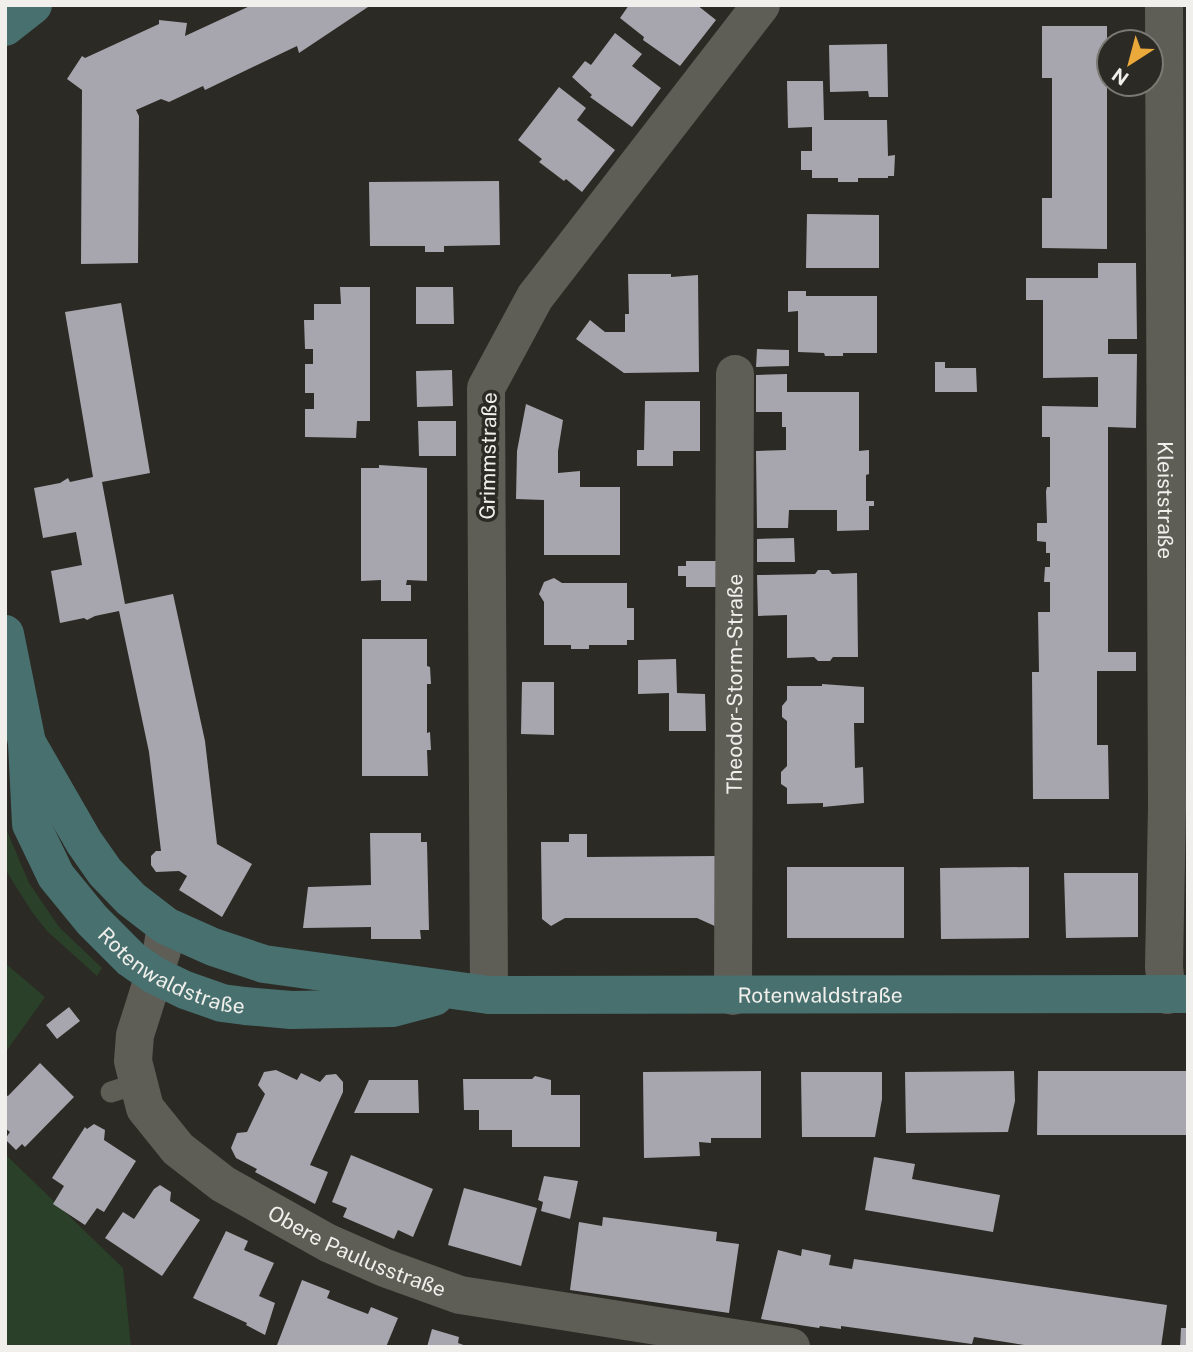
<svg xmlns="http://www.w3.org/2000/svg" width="1193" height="1352" viewBox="0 0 1193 1352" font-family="'Public Sans',sans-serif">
<rect width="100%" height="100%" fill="#2b2a24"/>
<path fill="#2a4028" d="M 5,826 L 29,883 L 59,927 L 102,968 L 97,976 L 47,931 L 32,912 L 5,869 Z
M 5,963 L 45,997 L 5,1053 Z
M 5,1154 L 123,1268 L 131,1347 L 5,1347 Z"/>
<path fill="#a7a6ae" d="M 252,5 L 371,5 L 299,53 L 297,46 L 205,90 L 203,86 L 169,102 L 161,99 L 136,110 L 139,116 L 138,263 L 81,264 L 82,90 L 67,79 L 82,56 L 85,58 L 159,24 L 159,20 L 187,23 L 185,36 Z
M 629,5 L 697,5 L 716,20 L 680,66 L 643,40 L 644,37 L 620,18 Z
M 1042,26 L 1107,26 L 1107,249 L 1042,248 L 1042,198 L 1052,198 L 1052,78 L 1042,78 Z
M 615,33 L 642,54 L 632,66 L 661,88 L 632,127 L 590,97 L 592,95 L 572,77 L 585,61 L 591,65 Z
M 887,44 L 888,97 L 869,97 L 868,91 L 830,92 L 829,45 Z
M 787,81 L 823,81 L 824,120 L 887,120 L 888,156 L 895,155 L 894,176 L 888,176 L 888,178 L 858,178 L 858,182 L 838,182 L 838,178 L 812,178 L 812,170 L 801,170 L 801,151 L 812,151 L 812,127 L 788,128 Z
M 559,87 L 586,108 L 577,120 L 615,150 L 582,192 L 566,179 L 564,181 L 539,162 L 542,159 L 518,140 Z
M 499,181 L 500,245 L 444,246 L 444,252 L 425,252 L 425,246 L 370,246 L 369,182 Z
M 807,214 L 879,215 L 879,268 L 806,268 Z
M 1098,263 L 1136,263 L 1137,339 L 1108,339 L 1108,354 L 1137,354 L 1136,428 L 1108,427 L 1108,652 L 1136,652 L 1136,671 L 1097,671 L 1097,745 L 1108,745 L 1109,799 L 1033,799 L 1032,672 L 1039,672 L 1038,612 L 1050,612 L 1050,582 L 1044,582 L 1045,567 L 1050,567 L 1050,553 L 1046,553 L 1046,542 L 1037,541 L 1037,523 L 1047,523 L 1046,491 L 1047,487 L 1050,487 L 1050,437 L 1042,437 L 1042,406 L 1098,407 L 1098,377 L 1043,378 L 1043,300 L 1026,300 L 1026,278 L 1098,278 Z
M 628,274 L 671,274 L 671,277 L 698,275 L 699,372 L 624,373 L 576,339 L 590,320 L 605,332 L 625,332 L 625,314 L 629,314 Z
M 340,287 L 370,287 L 370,421 L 357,421 L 356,438 L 305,437 L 305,409 L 314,409 L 314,393 L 305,393 L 305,364 L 313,364 L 313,349 L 305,349 L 304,320 L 314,320 L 314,304 L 341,304 Z
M 416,287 L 453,287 L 454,324 L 416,324 Z
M 788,291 L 806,291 L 806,296 L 877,296 L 877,353 L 843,353 L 843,356 L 825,356 L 824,353 L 798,352 L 798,311 L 788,312 Z
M 121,303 L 150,473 L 102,482 L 125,604 L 173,594 L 205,741 L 217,844 L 252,864 L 222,917 L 179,890 L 187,876 L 179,871 L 156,872 L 151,865 L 151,856 L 156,851 L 161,851 L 149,752 L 119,611 L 95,616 L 87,620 L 84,618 L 60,623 L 51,571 L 82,565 L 76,532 L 43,538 L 34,488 L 60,483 L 68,478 L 70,482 L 93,477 L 65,312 Z
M 757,349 L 789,350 L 789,366 L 756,367 Z
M 935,362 L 945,362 L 945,368 L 976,368 L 977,392 L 935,392 Z
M 452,370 L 453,406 L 417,407 L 416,371 Z
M 787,374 L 787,392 L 859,392 L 859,451 L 869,450 L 869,474 L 866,475 L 866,501 L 874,501 L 874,506 L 869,506 L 869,530 L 837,531 L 837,510 L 789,510 L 788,528 L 757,528 L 756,451 L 786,450 L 786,427 L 782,427 L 782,412 L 756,412 L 756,375 Z
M 645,401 L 700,401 L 700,451 L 673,451 L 673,466 L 637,466 L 637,450 L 644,450 Z
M 526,404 L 563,420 L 558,451 L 558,473 L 580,471 L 580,487 L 620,487 L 620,555 L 544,555 L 544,500 L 516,499 L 517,451 Z
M 418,421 L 456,421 L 456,456 L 419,456 Z
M 379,465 L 427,468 L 427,581 L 407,580 L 406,585 L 411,585 L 411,601 L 381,601 L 381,580 L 361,581 L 361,468 L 379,468 Z
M 794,538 L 795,562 L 757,562 L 757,539 Z
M 686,561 L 716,561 L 716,587 L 686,587 L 686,576 L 678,576 L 678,566 L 686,566 Z
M 818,570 L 829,570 L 832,574 L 857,573 L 858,657 L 833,657 L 830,661 L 818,661 L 814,657 L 787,658 L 787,615 L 758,616 L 757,575 L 815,574 Z
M 554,578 L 562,583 L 627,583 L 627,608 L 634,608 L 634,640 L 627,640 L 627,645 L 589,645 L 589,649 L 571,649 L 571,645 L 544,645 L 544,602 L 539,594 L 544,582 Z
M 362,639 L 427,639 L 427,666 L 430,667 L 431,684 L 427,684 L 427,733 L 430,732 L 431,750 L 427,750 L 428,776 L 362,776 Z
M 676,659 L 677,693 L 705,694 L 706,731 L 669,731 L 669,693 L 638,694 L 638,660 Z
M 522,682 L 554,682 L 554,735 L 521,734 Z
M 822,684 L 864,687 L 864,723 L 854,723 L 855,768 L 863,767 L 864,803 L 823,807 L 823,803 L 787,804 L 787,788 L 781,784 L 781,772 L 787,766 L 787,721 L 782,717 L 782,706 L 787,700 L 787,686 L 822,686 Z
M 370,833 L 421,833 L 421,842 L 427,842 L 429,930 L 420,930 L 421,939 L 371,939 L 371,927 L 303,928 L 308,887 L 371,885 Z
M 569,834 L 587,834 L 587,857 L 718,856 L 719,928 L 697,918 L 565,918 L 551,926 L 542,919 L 541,842 L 569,842 Z
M 787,867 L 904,867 L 904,938 L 787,938 Z
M 1029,867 L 1029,938 L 941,939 L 940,868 Z
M 1064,873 L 1138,873 L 1138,937 L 1066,938 Z
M 69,1007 L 80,1021 L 57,1039 L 46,1025 Z
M 40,1063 L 74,1097 L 25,1147 L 22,1144 L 16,1150 L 5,1139 L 10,1132 L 5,1128 L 5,1095 L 8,1096 Z
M 276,1070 L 297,1080 L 301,1073 L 320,1082 L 326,1075 L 336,1074 L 343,1082 L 343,1092 L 310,1165 L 328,1172 L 315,1204 L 255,1172 L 257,1169 L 236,1158 L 231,1148 L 237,1133 L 247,1132 L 265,1094 L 258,1085 L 264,1072 Z
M 761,1071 L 761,1138 L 711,1138 L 711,1143 L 699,1142 L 700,1156 L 644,1158 L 643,1072 Z
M 1014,1071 L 1015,1101 L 1008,1132 L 906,1133 L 905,1072 Z
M 1038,1071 L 1188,1071 L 1188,1135 L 1037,1135 Z
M 801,1072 L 882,1072 L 882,1099 L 875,1137 L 802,1137 Z
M 535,1076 L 551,1080 L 551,1095 L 580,1095 L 580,1147 L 512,1147 L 512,1130 L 479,1130 L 479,1110 L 464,1110 L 463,1079 L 532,1079 Z
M 369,1080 L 418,1080 L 419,1113 L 354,1113 Z
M 94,1124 L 105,1130 L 104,1140 L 136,1161 L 104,1212 L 97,1208 L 85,1225 L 53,1204 L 64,1186 L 52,1178 L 85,1127 L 87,1129 Z
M 351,1155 L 433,1189 L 413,1237 L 398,1230 L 394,1239 L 343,1217 L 347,1208 L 332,1202 Z
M 874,1157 L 915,1164 L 912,1179 L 1000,1195 L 993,1232 L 865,1210 Z
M 544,1176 L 578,1181 L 570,1219 L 541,1211 L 543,1202 L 538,1200 Z
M 160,1185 L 171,1192 L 170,1201 L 200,1220 L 162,1276 L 105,1238 L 123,1212 L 134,1219 L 154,1189 Z
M 464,1188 L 537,1208 L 521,1266 L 448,1245 Z
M 603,1217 L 717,1232 L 716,1241 L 739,1244 L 729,1313 L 570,1290 L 579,1222 L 602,1226 Z
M 226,1231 L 248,1241 L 244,1250 L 274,1263 L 259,1296 L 275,1303 L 265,1335 L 246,1325 L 247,1323 L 193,1298 Z
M 802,1249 L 831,1255 L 829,1265 L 852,1269 L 854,1259 L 1167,1305 L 1161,1347 L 1037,1347 L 974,1337 L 972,1344 L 841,1326 L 841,1329 L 820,1326 L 819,1328 L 761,1319 L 778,1250 L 801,1256 Z
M 302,1280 L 330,1291 L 327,1298 L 347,1306 L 368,1314 L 371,1307 L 398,1318 L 386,1347 L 277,1345 Z
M 1181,1328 L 1188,1328 L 1188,1347 L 1180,1347 Z
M 432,1329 L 459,1337 L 458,1343 L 469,1347 L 427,1347 Z"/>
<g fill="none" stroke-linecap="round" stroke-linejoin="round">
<path stroke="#5e5d56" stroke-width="21" d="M 111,1092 L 139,1083"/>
<g stroke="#5e5d56" stroke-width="38">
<path id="s1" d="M 1164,5 L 1167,807 L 1164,967 L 1167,995"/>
<path id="s2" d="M 166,926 L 162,950 L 135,1035 L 133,1061 L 145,1108 L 178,1149 L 223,1184 L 328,1243 L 385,1268 L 460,1295 L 791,1347"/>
<path d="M 489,995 L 486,388 L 535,297 L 761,5"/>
<path id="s3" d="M 733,996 L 735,374"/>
</g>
<g stroke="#48706f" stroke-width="38">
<path d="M 5,27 L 33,5"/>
<path id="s4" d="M 5,634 L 27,743 L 31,824 L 56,876 L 92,920 L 131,959 L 154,975 L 185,990 L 222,1003 L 245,1006 L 291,1010 L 393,1008 L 434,997"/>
<path id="s5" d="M 27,743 L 84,842 L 105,872 L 131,899 L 166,926 L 213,947 L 264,964 L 489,995 L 1188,994"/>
</g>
</g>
<g text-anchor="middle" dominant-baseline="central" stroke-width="7" stroke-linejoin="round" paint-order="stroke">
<g font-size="21" fill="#f0efeb" stroke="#2b2a24">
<text transform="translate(488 456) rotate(-89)">Grimmstraße</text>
<text stroke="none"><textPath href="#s1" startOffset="495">Kleiststraße</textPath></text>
<text stroke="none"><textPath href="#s3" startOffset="312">Theodor-Storm-Straße</textPath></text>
<text stroke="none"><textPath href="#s4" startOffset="404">Rotenwaldstraße</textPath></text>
<text stroke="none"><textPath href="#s5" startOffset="896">Rotenwaldstraße</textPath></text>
<text stroke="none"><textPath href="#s2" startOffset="448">Obere Paulusstraße</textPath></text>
</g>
</g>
<rect width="1193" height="1352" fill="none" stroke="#f0efeb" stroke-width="14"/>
<g transform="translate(1130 63) rotate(216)"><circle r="33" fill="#2b2a24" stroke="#7a7974" stroke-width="2"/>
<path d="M0-5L12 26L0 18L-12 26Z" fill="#eca93b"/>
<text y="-10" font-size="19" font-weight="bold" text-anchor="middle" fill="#f0efeb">N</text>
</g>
</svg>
